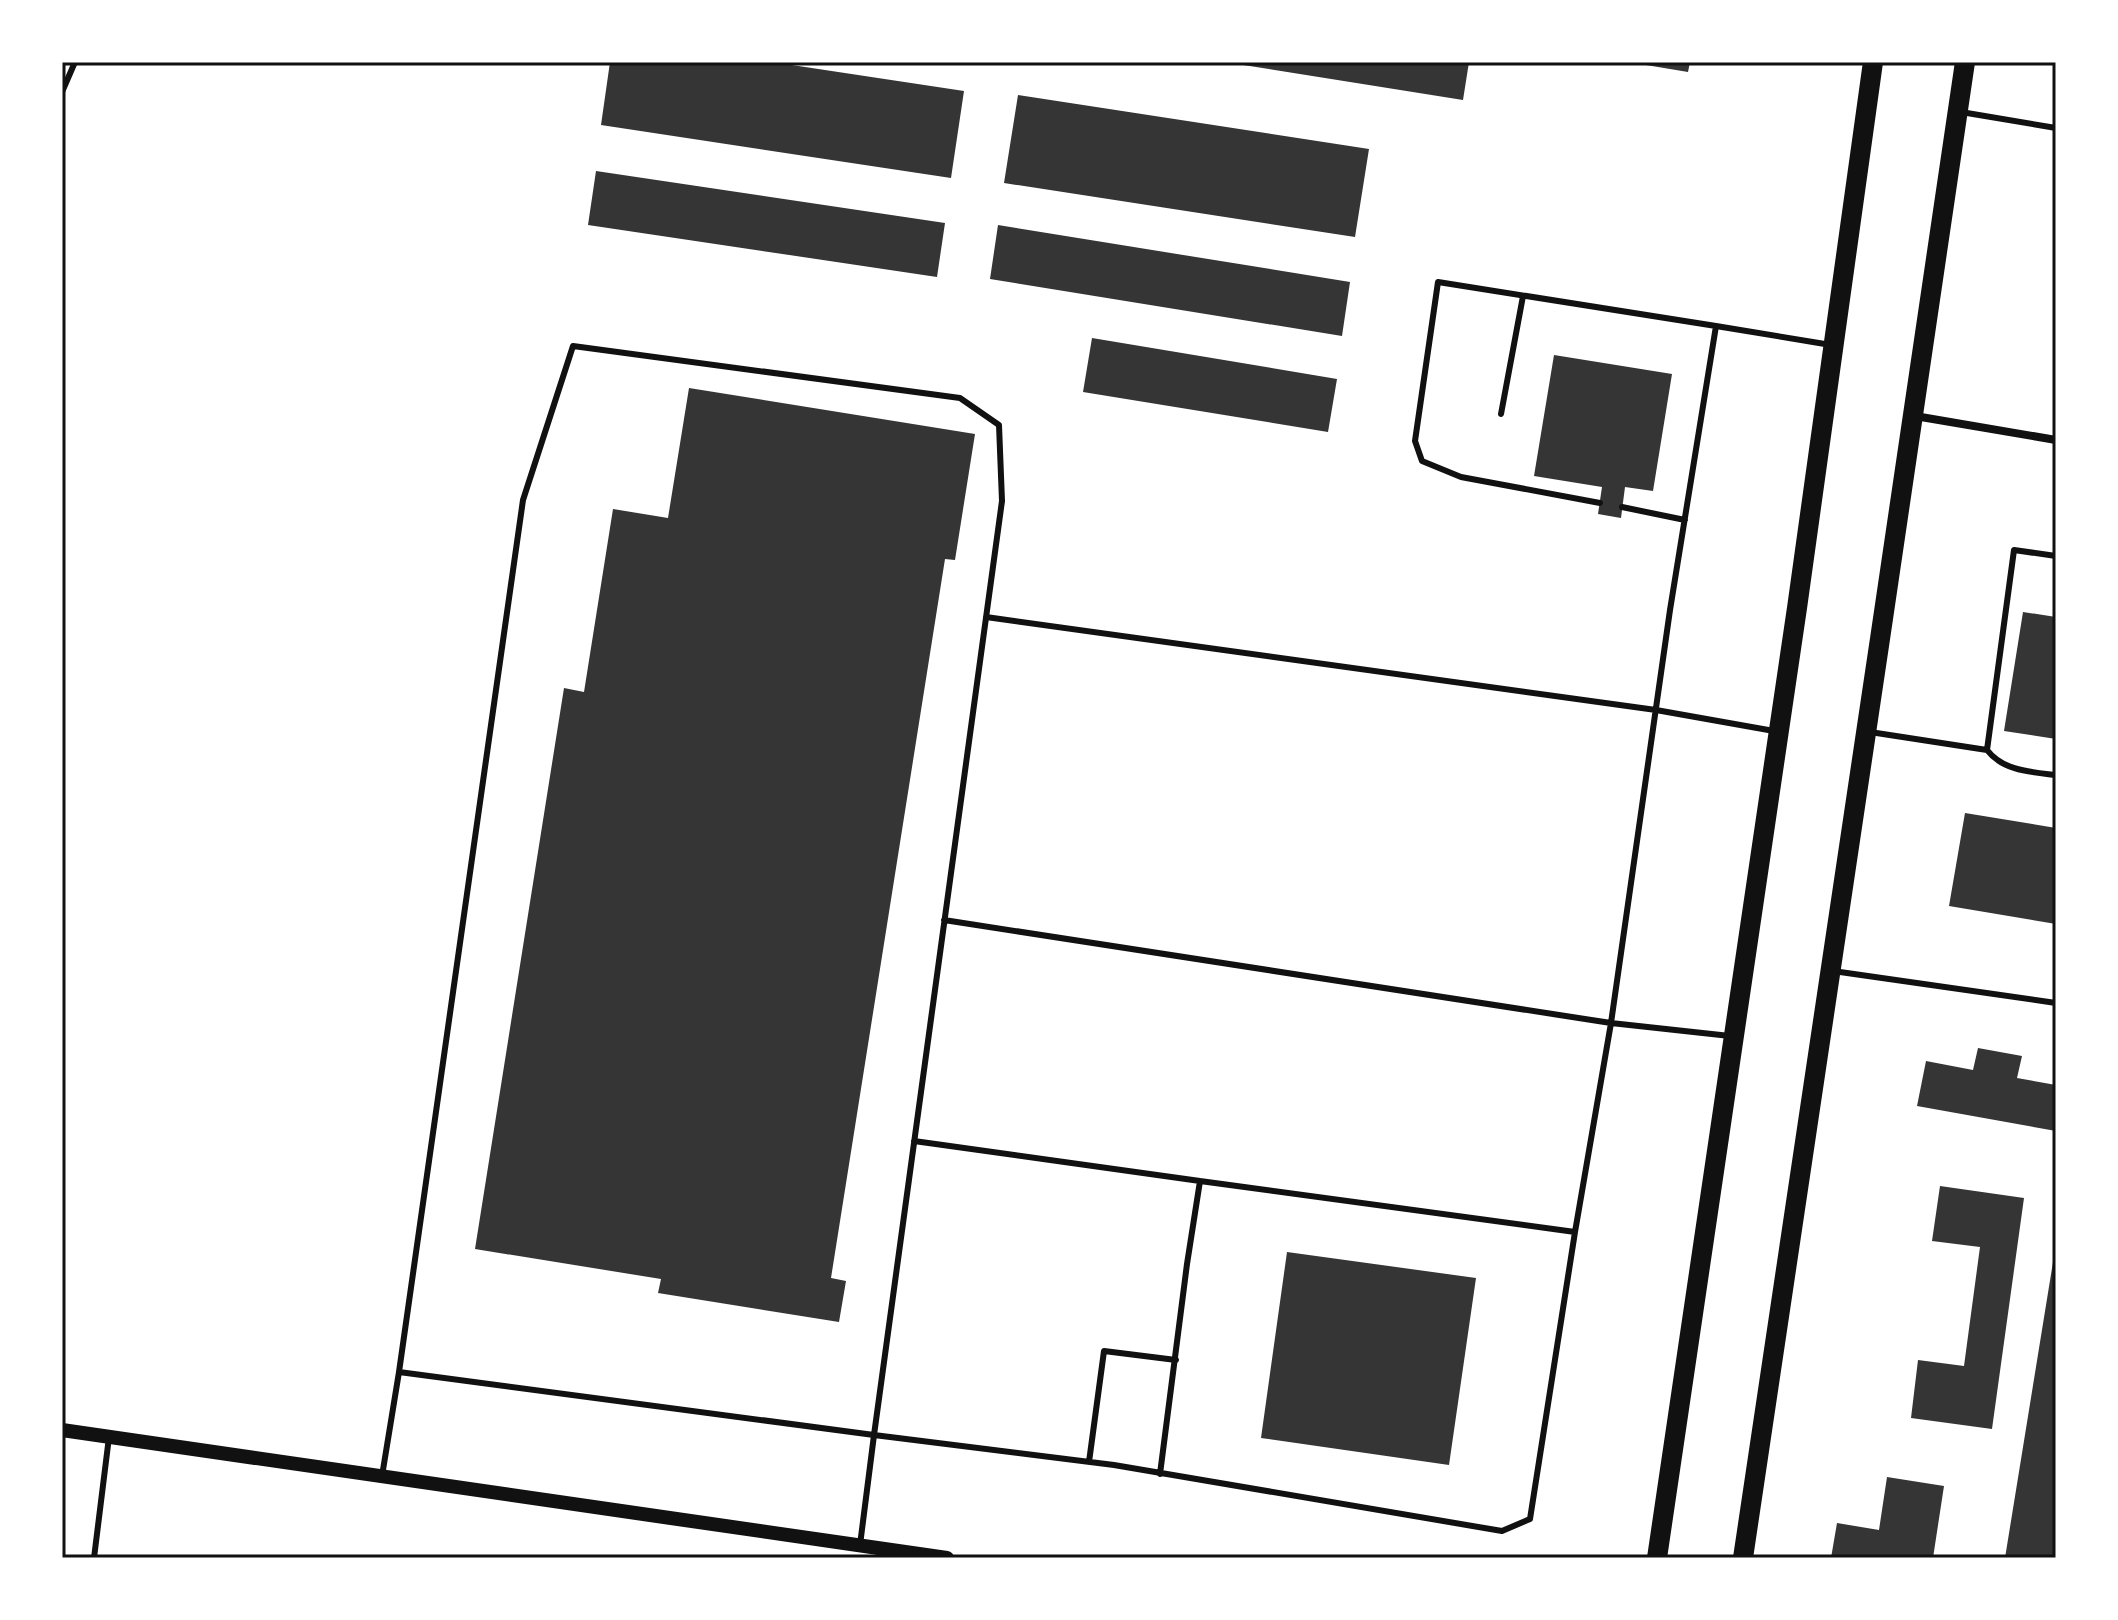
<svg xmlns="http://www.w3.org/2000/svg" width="2118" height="1620" viewBox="0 0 2118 1620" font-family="'Fira Sans Condensed',sans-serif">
<rect width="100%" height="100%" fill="#fff"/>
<path fill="#353535" d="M 610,62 L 772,62 L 964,91 L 951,178 L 601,125 Z
M 1237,62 L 1469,62 L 1463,100 L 1237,64 Z
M 1640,62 L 1690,62 L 1688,72 L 1640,64 Z
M 1018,95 L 1369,149 L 1355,237 L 1004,183 Z
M 596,171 L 945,223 L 937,277 L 588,225 Z
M 998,225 L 1350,282 L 1342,336 L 990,279 Z
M 1092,338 L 1337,379 L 1328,432 L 1083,392 Z
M 1554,355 L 1672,374 L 1653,491 L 1625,487 L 1621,518 L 1598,514 L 1602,487 L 1534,476 Z
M 689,388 L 975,434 L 955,560 L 945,559 L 831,1278 L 846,1281 L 839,1322 L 658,1293 L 661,1279 L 475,1249 L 564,688 L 584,692 L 613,509 L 668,518 Z
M 2023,612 L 2056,617 L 2056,739 L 2004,731 Z
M 1965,813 L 2056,828 L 2056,924 L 1949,906 Z
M 1978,1048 L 2022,1056 L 2017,1078 L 2056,1085 L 2056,1131 L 1917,1106 L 1926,1061 L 1973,1070 Z
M 1940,1186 L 2024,1198 L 1992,1429 L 1911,1418 L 1918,1360 L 1964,1366 L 1980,1247 L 1932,1241 Z
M 1287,1252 L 1476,1278 L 1449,1465 L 1261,1438 Z
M 2053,1262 L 2056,1263 L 2056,1558 L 2005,1558 Z
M 1887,1477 L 1944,1486 L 1933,1558 L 1831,1558 L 1837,1523 L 1879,1530 Z"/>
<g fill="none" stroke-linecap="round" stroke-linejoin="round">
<path stroke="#111" stroke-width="6" d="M 62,92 L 75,62
M 1961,112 L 2056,128
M 1716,326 L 1831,345
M 1501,414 L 1523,296
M 1622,507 L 1685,520
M 986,617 L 1656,710 L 1774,731
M 1870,732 L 1987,750 C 2003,771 2031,772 2056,775
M 1987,750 L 2014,550 L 2056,556
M 944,920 L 1611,1023 L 1730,1036
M 1833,971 L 2056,1003
M 914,1141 L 1200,1181 L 1187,1264 L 1160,1474
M 1200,1181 L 1575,1232
M 399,1372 L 523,500 L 573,346 L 960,398 L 999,425 L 1002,501 L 874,1435 L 1114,1465 L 1502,1531 L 1530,1519 L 1575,1232 L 1611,1023 L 1670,610 L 1716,326 L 1438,282 L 1415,441 L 1422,461 L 1461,477 L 1600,503
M 1089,1462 L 1104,1351 L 1176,1360
M 382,1476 L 399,1372 L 874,1435 L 860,1545
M 94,1558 L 109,1437"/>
<path stroke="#111" stroke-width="8" d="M 1915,416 L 2056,440"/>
<path stroke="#111" stroke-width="14" d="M 62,1430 L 947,1558"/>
<path stroke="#111" stroke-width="20" d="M 1657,1558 L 1797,608 L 1873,62
M 1743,1558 C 1816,1059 1893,561 1965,62"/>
</g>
<rect width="2118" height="1620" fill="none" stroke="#ffffff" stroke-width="128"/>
<rect x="64" y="64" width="1990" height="1492" fill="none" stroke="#111" stroke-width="3"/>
</svg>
